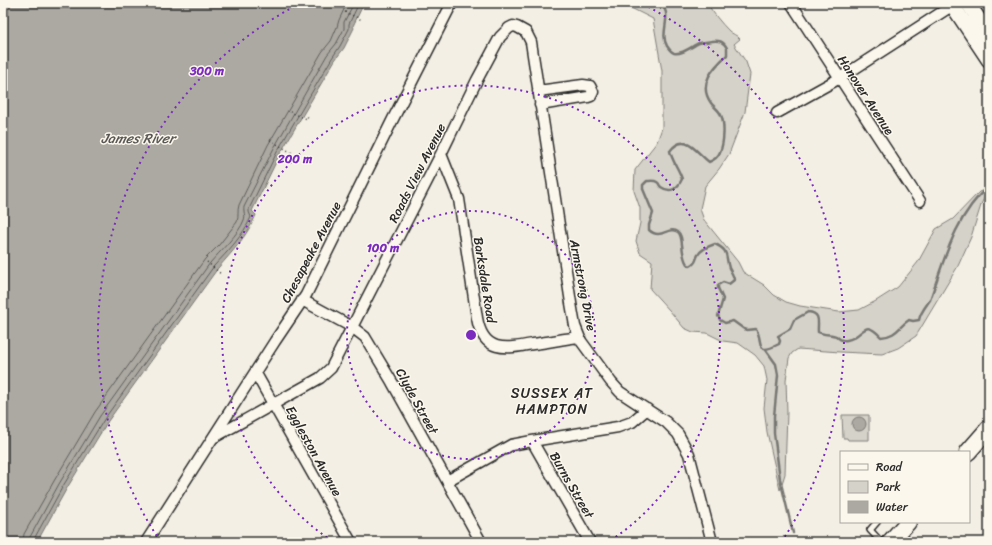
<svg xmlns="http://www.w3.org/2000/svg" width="992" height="545" viewBox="0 0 992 545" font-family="Sriracha,sans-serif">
<rect width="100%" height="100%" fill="#f3efe4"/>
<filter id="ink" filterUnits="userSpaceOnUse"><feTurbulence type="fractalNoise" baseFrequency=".025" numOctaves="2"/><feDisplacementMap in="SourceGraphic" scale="8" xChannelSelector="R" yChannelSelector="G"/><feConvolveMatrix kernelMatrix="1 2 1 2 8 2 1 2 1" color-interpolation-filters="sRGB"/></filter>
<g filter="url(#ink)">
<path fill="#d5d2c9" stroke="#807e7a" d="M 621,3 L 707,3 C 713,13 721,23 729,31 C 732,34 737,35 740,39 L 734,44 L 746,62 L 750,74 L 745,112 L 729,154 L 719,169 L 705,186 L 700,209 L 704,220 L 738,262 L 743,272 L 764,285 L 774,295 L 786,302 L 800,306 L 839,312 L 859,310 L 876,301 L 898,287 L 918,262 L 936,229 L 953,219 L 979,192 L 989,188 L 989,191 L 982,202 L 971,237 L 958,266 L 916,336 L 898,348 L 882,354 L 840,352 L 798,349 L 792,353 L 789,358 L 786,380 L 787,412 L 785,474 L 780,490 L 767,432 L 764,408 L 767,380 L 764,366 L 755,355 L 738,343 L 723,341 L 707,333 L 693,332 L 684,328 L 670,311 L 650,289 L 652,261 L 640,253 L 636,241 L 640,223 L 640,208 L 634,191 L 635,170 L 657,142 L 662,128 L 662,71 L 653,19 Z
M 842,415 L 869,415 L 869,440 L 848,440 L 847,438 L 843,438 Z"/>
<path fill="#aca9a2" stroke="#787772" d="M 3,3 L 364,3 L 353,26 L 354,28 L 344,48 L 335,60 L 281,152 L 252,211 L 256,215 C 247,236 233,251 218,268 L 108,421 L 67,488 L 37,542 L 3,542 Z
M852 424a7 7 0 1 1 14 0a7 7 0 1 1-14 0Z"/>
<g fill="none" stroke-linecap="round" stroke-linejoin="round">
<path stroke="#5f5d5b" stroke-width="1" d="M 23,542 L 24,534 L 54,481 L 95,412 L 205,259 L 219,245 L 237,222 C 239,216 237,211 239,205 L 268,145 L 322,52 L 331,41 L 337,27 L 339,20 L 347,3
M 29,542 L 30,537 L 59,484 L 100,416 L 210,263 C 220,251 239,234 244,220 C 246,215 243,212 244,207 L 274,148 L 327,55 L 336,44 L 344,29 L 344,22 L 354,3
M 34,542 L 34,539 L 63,486 L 105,418 L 214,266 C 228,251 243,236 251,217 L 249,212 L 249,209 L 278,150 L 332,58 L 340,46 L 349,29 L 349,24 L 359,3"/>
<path stroke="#787772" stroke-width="2.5" d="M 656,3 C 677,10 658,31 667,46 C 669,49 671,52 674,53 C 682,55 692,46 699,43 C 703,42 707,42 712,41 C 719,40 723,41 727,48 L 727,55 C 714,67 697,84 711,103 C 714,107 719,110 721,115 C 725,124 724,143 720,152 C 718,157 714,160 709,162 C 697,153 685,131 670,151 C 672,161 679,169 682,179 C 678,188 671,194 661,187 C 658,184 660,184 657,182 C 654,180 650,181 647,181 L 643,185 L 643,189 L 653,213 L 649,225 L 649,230 C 661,241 669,225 678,232 C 684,236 680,254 687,264 L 690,266 C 697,263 695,260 698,255 C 701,249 709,246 715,244 C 730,251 725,256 729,268 C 731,272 734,276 734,280 L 729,284 L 723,282 L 718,285 L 718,288 L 723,299 L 718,316 L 720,320 L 725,323 L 733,321 L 744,329 L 747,330 L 756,329 C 764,342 754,357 779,344 L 780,341 L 778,336 L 790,329 L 794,320 L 808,312 C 822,313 817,324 818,332 C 823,335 832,334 836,336 C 840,339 841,341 847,340 C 864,337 863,317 881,337 C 897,336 898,327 909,320 L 913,321 L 919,320 C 920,313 926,306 930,300 C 944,260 956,214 989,186
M 766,350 L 776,364 L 778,375 L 774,416 L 774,433 L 780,479 L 793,533"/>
<defs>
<path id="lane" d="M 877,522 L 870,530 L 881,542"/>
<path id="street" d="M 791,3 L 920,201
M 538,91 L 583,85 L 590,86 L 593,92 L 591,96 L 588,97 L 540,105
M 777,113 L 840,78 L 953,5 L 954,3
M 441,154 L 459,199 L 477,318 C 483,353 505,349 533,344 C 548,342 564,339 579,337
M 302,300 L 352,327 L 365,337 L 392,382 L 481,542
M 255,372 L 351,542
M 213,438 L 320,378 L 331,368 L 441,154 L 477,80 L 500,37 L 509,28 L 513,26 L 517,27 L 526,32 L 531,42 L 571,303 L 575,326 L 581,341 L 611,382 L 620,392 L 666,422 L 678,434 L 689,454 L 712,542
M 532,441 L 590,542
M 447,481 L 511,445 L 532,441 L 618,427 L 632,422 L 647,409
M 146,542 L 275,341 L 306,295 L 393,119 L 452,3"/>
<path id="secondary" d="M 951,3 L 989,60
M 968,3 L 989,35"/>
<path id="primary" d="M 968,452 L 989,428
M 890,542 L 908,522"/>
</defs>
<use href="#lane" stroke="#2b2b2b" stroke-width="8"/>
<use href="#street" stroke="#2b2b2b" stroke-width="13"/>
<use href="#secondary" stroke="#2b2b2b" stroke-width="17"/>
<use href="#primary" stroke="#2b2b2b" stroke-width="19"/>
<path stroke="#2b2b2b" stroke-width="1.5" stroke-dasharray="1 3" stroke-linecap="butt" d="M 345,12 L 362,20
M 290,112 L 307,119 L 308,116
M 270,140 L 292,153
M 207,262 L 221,274"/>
<use href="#lane" stroke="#fbf7ec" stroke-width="5"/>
<use href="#street" stroke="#fbf7ec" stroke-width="10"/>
<use href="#secondary" stroke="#fbf7ec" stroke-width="14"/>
<use href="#primary" stroke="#fbf7ec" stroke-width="16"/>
</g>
</g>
<g fill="none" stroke="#7b2cbf" stroke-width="2" stroke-dasharray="2 4">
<circle cx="471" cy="335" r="124"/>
<path d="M332 541A249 249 0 1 1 610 541"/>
<path d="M160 541A373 373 0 0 1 299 4M643 4A373 373 0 0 1 782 541"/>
</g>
<g text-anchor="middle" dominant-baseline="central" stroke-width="3" stroke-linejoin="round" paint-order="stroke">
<g font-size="13" fill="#2b2b2b" stroke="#fbf7ec">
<text transform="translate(866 95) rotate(57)">Hanover Avenue</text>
<text transform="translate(417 173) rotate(-63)">Roads View Avenue</text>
<text transform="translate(311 252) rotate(-62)">Chesapeake Avenue</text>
<text transform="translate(485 280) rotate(81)">Barksdale Road</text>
<text transform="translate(583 285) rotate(79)">Armstrong Drive</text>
<text transform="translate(417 401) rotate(61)">Clyde Street</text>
<text transform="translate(314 451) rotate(61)">Eggleston Avenue</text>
<text transform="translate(572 485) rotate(60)">Burns Street</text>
</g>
<g font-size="14" font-style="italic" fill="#585755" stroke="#fbf7ec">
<text x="138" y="138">James River</text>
</g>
<g font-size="14" letter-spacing="1" fill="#2b2b2b" stroke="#fbf7ec">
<text x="552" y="393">SUSSEX AT<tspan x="552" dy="16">HAMPTON</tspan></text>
</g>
</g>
<circle cx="471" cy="335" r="6" fill="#7b2cbf" stroke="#fbf7ec" stroke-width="2"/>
<g font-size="12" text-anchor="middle" font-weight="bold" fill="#7b2cbf" stroke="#fbf7ec" stroke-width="3" stroke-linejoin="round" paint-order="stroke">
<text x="207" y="75">300 m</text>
<text x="295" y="163">200 m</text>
<text x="383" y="252">100 m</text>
</g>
<rect width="992" height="545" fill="none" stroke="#fbf7ec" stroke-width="16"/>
<rect x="8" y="8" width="976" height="529" fill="none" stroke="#2b2b2b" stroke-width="1.5" filter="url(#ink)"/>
<rect x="840" y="451" width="130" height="72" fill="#fbf7ec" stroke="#a8a59f"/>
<rect x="848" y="464" width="20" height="6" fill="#fbf7ec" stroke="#a8a59f"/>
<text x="876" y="471" font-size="12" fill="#2b2b2b">Road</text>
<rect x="848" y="481" width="20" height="12" fill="#d5d2c9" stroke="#a8a59f"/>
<text x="876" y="491" font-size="12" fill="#2b2b2b">Park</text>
<rect x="848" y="501" width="20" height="12" fill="#aca9a2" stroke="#a8a59f"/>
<text x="876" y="511" font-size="12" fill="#2b2b2b">Water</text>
</svg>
